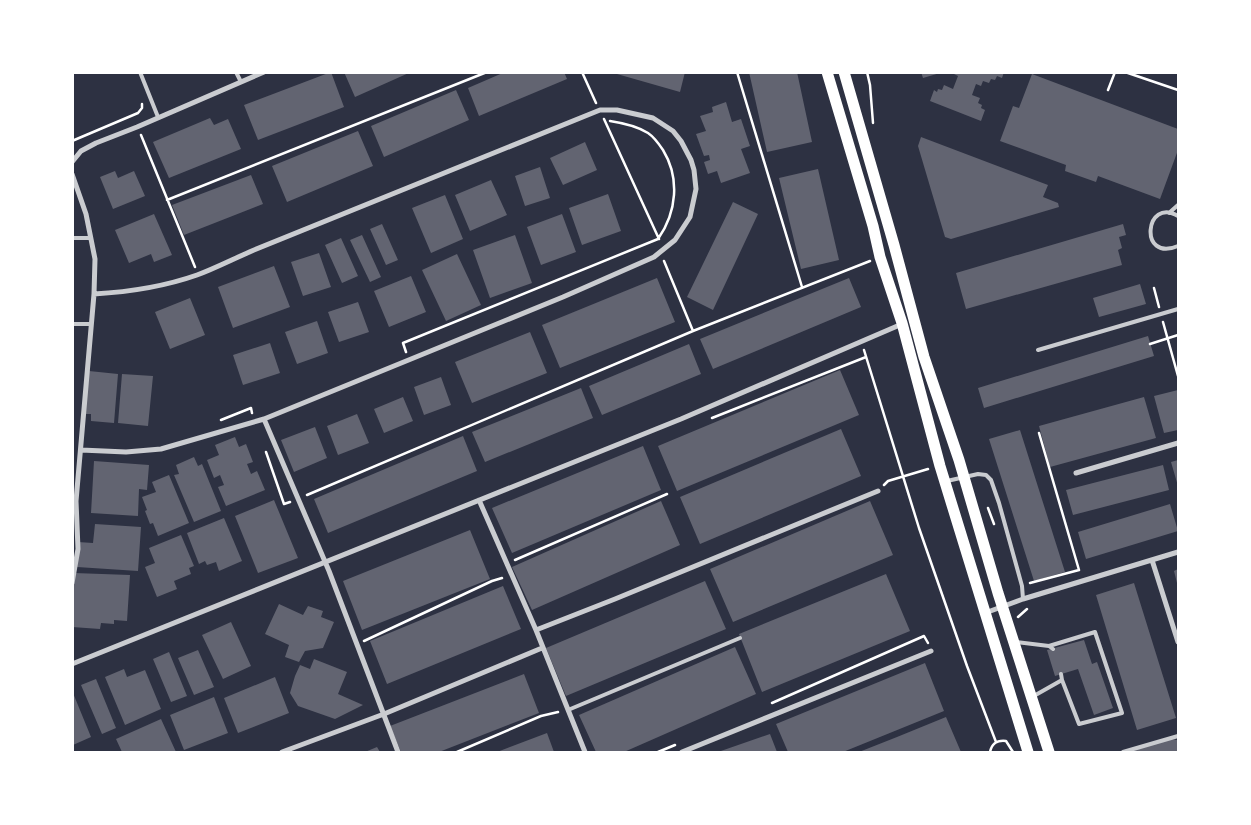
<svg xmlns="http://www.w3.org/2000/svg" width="1251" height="825" viewBox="0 0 1251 825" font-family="'Roboto Condensed',sans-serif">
<rect width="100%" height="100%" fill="#2d3142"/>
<path fill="#626471" d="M 331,72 L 344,107 L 258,140 L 244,105 Z
M 344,72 L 411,72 L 355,97 Z
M 505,72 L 564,72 L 567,79 L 479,116 L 468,88 Z
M 610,72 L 685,72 L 680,92 Z
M 749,72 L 797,72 L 812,142 L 767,152 Z
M 921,72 L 940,72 L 940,73 L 923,78 Z
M 950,72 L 1004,72 L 1002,78 L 997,76 L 995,80 L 991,79 L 989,83 L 983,81 L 981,86 L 976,84 L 972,95 L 980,98 L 978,103 L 982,105 L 981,108 L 985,110 L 981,121 L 930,101 L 934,90 L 937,92 L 938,89 L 942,90 L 944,85 L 953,89 L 958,76 Z
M 1032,74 L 1178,129 L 1178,150 L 1160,199 L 1098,176 L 1096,182 L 1065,171 L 1066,165 L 1000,141 L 1013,106 L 1019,108 Z
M 456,90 L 469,120 L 384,157 L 371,126 Z
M 726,102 L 732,122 L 741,119 L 750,146 L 741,149 L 750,173 L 721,183 L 717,171 L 708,174 L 704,162 L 710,160 L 709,155 L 704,156 L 696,134 L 706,131 L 700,116 L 713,112 L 712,107 Z
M 210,118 L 214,125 L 228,119 L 241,149 L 169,178 L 153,142 Z
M 358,131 L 373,166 L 287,202 L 272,166 Z
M 921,137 L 1048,185 L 1043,197 L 1058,203 L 1059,207 L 951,239 L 945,237 L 918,146 Z
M 585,142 L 597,170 L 563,185 L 550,158 Z
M 540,167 L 550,198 L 525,206 L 515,176 Z
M 818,169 L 839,260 L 801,269 L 779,178 Z
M 115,171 L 118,178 L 134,171 L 145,196 L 113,209 L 100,177 Z
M 251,175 L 263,204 L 184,235 L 172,205 Z
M 491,180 L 507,215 L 470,231 L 455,195 Z
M 608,194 L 621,231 L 582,245 L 569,208 Z
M 445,195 L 463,239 L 431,253 L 412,208 Z
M 733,202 L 758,214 L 713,310 L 687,297 Z
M 154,214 L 172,255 L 154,262 L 151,254 L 129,263 L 115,230 Z
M 562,214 L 576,252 L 541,265 L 527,227 Z
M 382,224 L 398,260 L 386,265 L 370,229 Z
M 1123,224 L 1126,235 L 1119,237 L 1122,248 L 1118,250 L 1122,265 L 966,309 L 956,273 Z
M 362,235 L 381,277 L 370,282 L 350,240 Z
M 515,235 L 532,283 L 490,298 L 473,250 Z
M 341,238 L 358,276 L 342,283 L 325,245 Z
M 319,253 L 331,287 L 303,296 L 291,262 Z
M 457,254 L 481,305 L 446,321 L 422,270 Z
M 274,266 L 290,307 L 233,328 L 218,287 Z
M 411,276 L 426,312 L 389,327 L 374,291 Z
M 657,278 L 675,322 L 560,368 L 542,325 Z
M 849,278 L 861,307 L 713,369 L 700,339 Z
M 1140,284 L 1146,304 L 1099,317 L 1093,298 Z
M 190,298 L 205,335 L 170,349 L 155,312 Z
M 358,302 L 369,332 L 339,342 L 328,312 Z
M 317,321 L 328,353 L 297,364 L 285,332 Z
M 530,332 L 547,373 L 472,403 L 455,362 Z
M 1148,336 L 1154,356 L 984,408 L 978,388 Z
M 270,343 L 280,373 L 243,385 L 233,355 Z
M 689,344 L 701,374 L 602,415 L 589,386 Z
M 840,370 L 859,415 L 677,491 L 658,446 Z
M 89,371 L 118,374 L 114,423 L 91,421 L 91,414 L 85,414 Z
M 122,374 L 153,376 L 148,426 L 118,423 Z
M 441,377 L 451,405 L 424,415 L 414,387 Z
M 581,388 L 593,418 L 485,462 L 472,432 Z
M 1178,390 L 1178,430 L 1164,433 L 1154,396 Z
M 403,397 L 413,421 L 384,433 L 374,409 Z
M 1144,397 L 1156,438 L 1050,467 L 1039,426 Z
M 357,414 L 369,443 L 338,455 L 327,426 Z
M 315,427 L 327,458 L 294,472 L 281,440 Z
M 841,429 L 861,476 L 700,544 L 680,497 Z
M 1020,430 L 1065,572 L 1034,581 L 989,439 Z
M 463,436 L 477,471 L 328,533 L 314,499 Z
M 235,437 L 239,447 L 246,444 L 253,462 L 247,464 L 251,474 L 257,471 L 265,490 L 226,506 L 218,487 L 224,485 L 220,475 L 214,478 L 207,460 L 219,455 L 215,445 Z
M 643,446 L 661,490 L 512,553 L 492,508 Z
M 194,457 L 198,466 L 202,464 L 221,511 L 194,522 L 174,475 L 179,474 L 176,465 Z
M 1178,460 L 1178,486 L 1171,462 Z
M 94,461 L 149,465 L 147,490 L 139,489 L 138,516 L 91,513 Z
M 1163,465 L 1169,490 L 1073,515 L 1066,490 Z
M 169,475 L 189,523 L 158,536 L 153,523 L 150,524 L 145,511 L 147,510 L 142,497 L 156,492 L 152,482 Z
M 274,500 L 298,558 L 258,573 L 235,516 Z
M 661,501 L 680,545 L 532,610 L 512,567 Z
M 870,501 L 893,555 L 733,622 L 710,569 Z
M 1170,504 L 1178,531 L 1086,559 L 1078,532 Z
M 224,518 L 242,561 L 219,571 L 216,562 L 207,565 L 205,561 L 199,564 L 187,533 Z
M 95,524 L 141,527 L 138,571 L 77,567 L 78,542 L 93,543 Z
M 470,530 L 490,579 L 362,630 L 343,581 Z
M 181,535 L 194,566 L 189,568 L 191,574 L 174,581 L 177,589 L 157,597 L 145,567 L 155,563 L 149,548 Z
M 1178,569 L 1178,587 L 1174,571 Z
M 74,573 L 130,575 L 127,621 L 114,620 L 114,624 L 101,623 L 100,629 L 72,627 Z
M 886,574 L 910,631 L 762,692 L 739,634 Z
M 705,581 L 726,629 L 566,696 L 546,648 Z
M 1134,583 L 1176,718 L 1137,730 L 1096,595 Z
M 503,586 L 521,629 L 387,684 L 370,641 Z
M 279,604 L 303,615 L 308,606 L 323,611 L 321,617 L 334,622 L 323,648 L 305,651 L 299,662 L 285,657 L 289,645 L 265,634 Z
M 231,622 L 251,666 L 223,679 L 202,635 Z
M 1084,640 L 1092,664 L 1097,662 L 1113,708 L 1094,715 L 1078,669 L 1055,676 L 1047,650 Z
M 735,647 L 756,694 L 624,752 L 596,752 L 579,715 Z
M 198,650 L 214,687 L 194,695 L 178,658 Z
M 169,652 L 187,696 L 171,702 L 153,659 Z
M 314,659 L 347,672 L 338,694 L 363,705 L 335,719 L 298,706 L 290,693 L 295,676 L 300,665 L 310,669 Z
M 925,663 L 944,711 L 843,752 L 788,752 L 776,724 Z
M 124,669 L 127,677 L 145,670 L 161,709 L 125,725 L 105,677 Z
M 524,674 L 539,713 L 439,752 L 401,752 L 390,726 Z
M 275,677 L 289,713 L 238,733 L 224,698 Z
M 96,679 L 116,728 L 102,734 L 81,685 Z
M 73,693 L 91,737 L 73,745 Z
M 214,697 L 228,733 L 184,750 L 170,715 Z
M 946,717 L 961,752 L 859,752 L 897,737 Z
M 161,719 L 176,752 L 122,752 L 116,739 Z
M 547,733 L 554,752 L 497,752 Z
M 770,734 L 777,752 L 718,752 Z
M 1169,739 L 1178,740 L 1178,752 L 1128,752 Z
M 377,747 L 380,752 L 365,752 Z"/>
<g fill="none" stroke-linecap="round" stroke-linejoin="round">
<path stroke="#fff" stroke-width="2.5" d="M 582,72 L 596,103
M 737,72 L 802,287
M 867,72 L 870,85 L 873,123
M 1125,72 L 1178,90
M 1108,90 L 1115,72
M 604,119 L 659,239
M 141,135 L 195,267
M 72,141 L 138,113 L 142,108 L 142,104
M 167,200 L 487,72
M 664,261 L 693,331
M 1154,288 L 1159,307
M 1163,322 L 1178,376
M 1150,344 L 1178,335
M 864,350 L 919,528 L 967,666 L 996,742
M 406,352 L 403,343 L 658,239 C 677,212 680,178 663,150 C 659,144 654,137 648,133 C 637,126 623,123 610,121
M 712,418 L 866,357
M 221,420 L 251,408 L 252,413
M 266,452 L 284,504 L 290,502
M 884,485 L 888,481 L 928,469
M 307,495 L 693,331 L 870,261
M 988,508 L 994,524
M 515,560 L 667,494
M 1030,583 L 1079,570 L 1039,433
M 1018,617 L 1027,609
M 364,641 L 492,581 L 502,578
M 772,703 L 924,636 L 928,643
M 457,752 L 541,716 L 558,712
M 658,752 L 675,745
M 990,752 C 992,743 997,740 1006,741 L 1013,752"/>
<path stroke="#caccd0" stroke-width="4" d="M 140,72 L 158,117
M 236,72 L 241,82
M 1169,213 L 1178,205
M 1178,216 C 1145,196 1138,263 1178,246
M 72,238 L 91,238
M 72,324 L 90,324
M 1038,350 L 1178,309
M 947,481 L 978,474 L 986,475 L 991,480 L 999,503 L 1022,586 L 1023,599
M 1016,642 L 1049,646 L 1053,649
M 1049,646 L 1095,632 L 1122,713 L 1079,724 L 1062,680
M 1032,697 L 1062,680 L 1061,674
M 568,710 L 740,638
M 1123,752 L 1178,736"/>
<path stroke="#caccd0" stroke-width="5" d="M 72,162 L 81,151 L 96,143 L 137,127 L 264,72
M 72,174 L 86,214 L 95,259 L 94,294 L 76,501 L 78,549 L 72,583
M 264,419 L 329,571 L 398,752
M 81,450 L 126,452 L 161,449 L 264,419 L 563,297 L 654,257 L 675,240 L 690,217 L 696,189 L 694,170 L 691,160 L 681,141 L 673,131 L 653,118 L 617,110 L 600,110 L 254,250 C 235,258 216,268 197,275 C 163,287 129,292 94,294
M 1076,473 L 1178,443
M 479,500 L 536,630 L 585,752
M 1152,560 L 1178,642
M 985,613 L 1023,599 L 1178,552
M 536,630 L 615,599 L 878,491
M 72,664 L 681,419 L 902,324
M 282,752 L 384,714 L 542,648
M 682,752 L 931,651"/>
<path stroke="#fff" stroke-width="11" d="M 827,72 L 873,226 L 880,257 L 902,323 L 940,466 L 1028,752
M 844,72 L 894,245 L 924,357 L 959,460 L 998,593 L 1049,752"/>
</g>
<rect width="1251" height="825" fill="none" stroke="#ffffff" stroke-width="148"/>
</svg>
